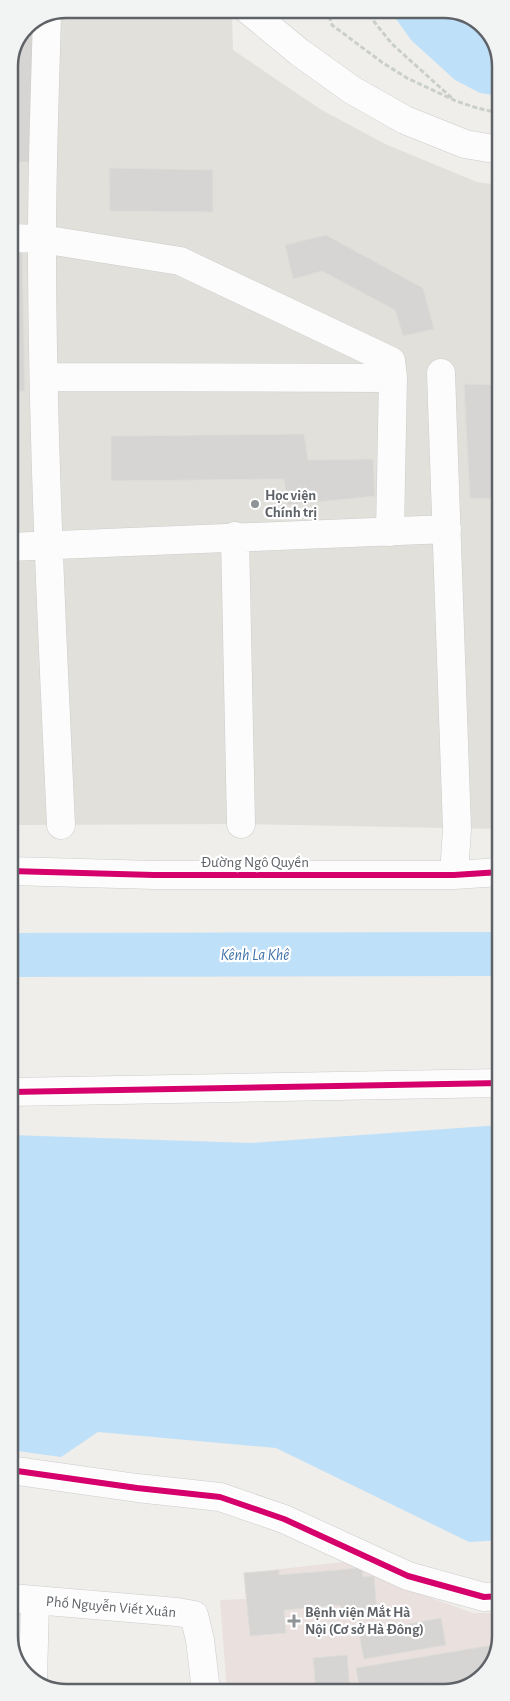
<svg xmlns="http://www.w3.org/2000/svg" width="510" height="1701" viewBox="0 0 510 1701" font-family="'Alegreya Sans',sans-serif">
<rect width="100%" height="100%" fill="#efeeea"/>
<path fill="#e2e0da" d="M 65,9 L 220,9 L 232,17 L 233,50 L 320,109 L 385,144 L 477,182 L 500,185 L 500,829 L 241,824 L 10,825 L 9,62 L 25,25 Z"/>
<path fill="#eae0de" d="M 362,1560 L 387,1582 L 473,1613 L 501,1613 L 501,1636 L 489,1670 L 459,1690 L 227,1691 L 220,1600 L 246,1599 L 244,1573 Z"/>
<path fill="#bfe0f9" d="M 389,9 L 449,9 L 482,23 L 499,51 L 499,96 L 480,93 L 455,80 L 411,40 Z
M 501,1125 L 501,1540 L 469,1542 L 276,1448 L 98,1432 L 61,1457 L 10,1450 L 10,1135 L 251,1143 Z"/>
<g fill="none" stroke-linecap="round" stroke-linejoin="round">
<path stroke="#bfe0f9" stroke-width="44" d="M 10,955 L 500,954"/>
</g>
<path fill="#d6d5d3" stroke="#deddd9" d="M 35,21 L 36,162 L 9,162 L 9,62 L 25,25 Z
M 109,168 L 213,170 L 213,212 L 110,211 Z
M 326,235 L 423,288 L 434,329 L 403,336 L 395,310 L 322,271 L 293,279 L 285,245 Z
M 9,246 L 22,246 L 25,391 L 9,392 Z
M 464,384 L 500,385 L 500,499 L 470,498 Z
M 304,434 L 308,460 L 373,459 L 375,496 L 288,505 L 284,479 L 111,481 L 111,436 Z
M 362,1568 L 363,1577 L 374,1576 L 377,1614 L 342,1617 L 340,1605 L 284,1610 L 286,1633 L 250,1636 L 244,1573 L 279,1570 L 279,1575 Z
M 441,1618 L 446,1645 L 364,1659 L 359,1633 Z
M 499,1644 L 489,1670 L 484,1674 L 468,1676 L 469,1684 L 459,1690 L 428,1691 L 426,1683 L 382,1691 L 360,1691 L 356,1668 Z
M 347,1655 L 350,1691 L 316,1691 L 313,1658 Z
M 288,1683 L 290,1691 L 231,1691 Z"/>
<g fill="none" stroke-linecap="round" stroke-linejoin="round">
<defs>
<path id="minor" d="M 247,9 L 299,52 L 352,90 L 405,120 L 465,144 L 500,150
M 47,16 C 45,91 42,165 42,240 C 42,435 52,630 61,825
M 9,238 L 42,239 L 180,261 L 391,361 L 393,378 L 390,532
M 441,373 L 457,829 L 454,875
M 45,377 L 393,378
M 235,536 L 241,824
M 9,547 L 447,529
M 10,871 L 154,875 L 454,875 L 500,872
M 10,1092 L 501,1083
M 10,1470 L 137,1488 L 220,1497 L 284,1519 L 408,1576 L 484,1597 L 501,1596
M 11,1598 L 177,1612 L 194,1615 L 200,1640 L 206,1691
M 33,1680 L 35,1601"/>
</defs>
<use href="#minor" stroke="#cbcccc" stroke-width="29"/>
<path stroke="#cacfcc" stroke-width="3" stroke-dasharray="5 2.5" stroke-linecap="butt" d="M 327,9 L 332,25 L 383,63 L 407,78 L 456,101 L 477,108 L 499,113
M 364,9 L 392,44 L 453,99"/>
<use href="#minor" stroke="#fdfcfc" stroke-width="28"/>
<defs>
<path id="cycleway" d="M 10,871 L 154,875 L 454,875 L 500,872
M 10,1092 L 501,1083
M 10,1470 L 137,1488 L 220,1497 L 284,1519 L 408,1576 L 484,1597 L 501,1596"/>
</defs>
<use href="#cycleway" stroke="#fff" stroke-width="9"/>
<use href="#cycleway" stroke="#d6006c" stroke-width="6"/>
</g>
<g fill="#919496" stroke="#fff" stroke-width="2">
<circle cx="255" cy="504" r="5"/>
<path d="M291.5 1613.5h5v5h5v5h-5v5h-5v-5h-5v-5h5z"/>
</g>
<g text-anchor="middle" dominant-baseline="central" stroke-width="4.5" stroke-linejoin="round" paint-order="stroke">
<g font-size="15" font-weight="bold" fill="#5f6368" stroke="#fff" text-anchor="start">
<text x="265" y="495">Học viện<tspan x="265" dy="17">Chính trị</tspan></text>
<text x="305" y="1612">Bệnh viện Mắt Hà<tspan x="305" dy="17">Nội (Cơ sở Hà Đông)</tspan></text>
</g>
<g font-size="15" fill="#5f6368" stroke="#fff">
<text x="255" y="862">Đường Ngô Quyền</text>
<text transform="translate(111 1607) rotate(5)">Phố Nguyễn Viết Xuân</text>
</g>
<g font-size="16" font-style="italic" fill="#4174aa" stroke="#fff">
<text x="255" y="955">Kênh La Khê</text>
</g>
</g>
<path d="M0 0H510V1701H0ZM66 18H444A48 48 0 0 1 492 66V1636A48 48 0 0 1 444 1684H66A48 48 0 0 1 18 1636V66A48 48 0 0 1 66 18Z" fill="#f2f3f3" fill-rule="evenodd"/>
<path fill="none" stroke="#5f6368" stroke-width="2.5" d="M66 18H444A48 48 0 0 1 492 66V1636A48 48 0 0 1 444 1684H66A48 48 0 0 1 18 1636V66A48 48 0 0 1 66 18Z"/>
</svg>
